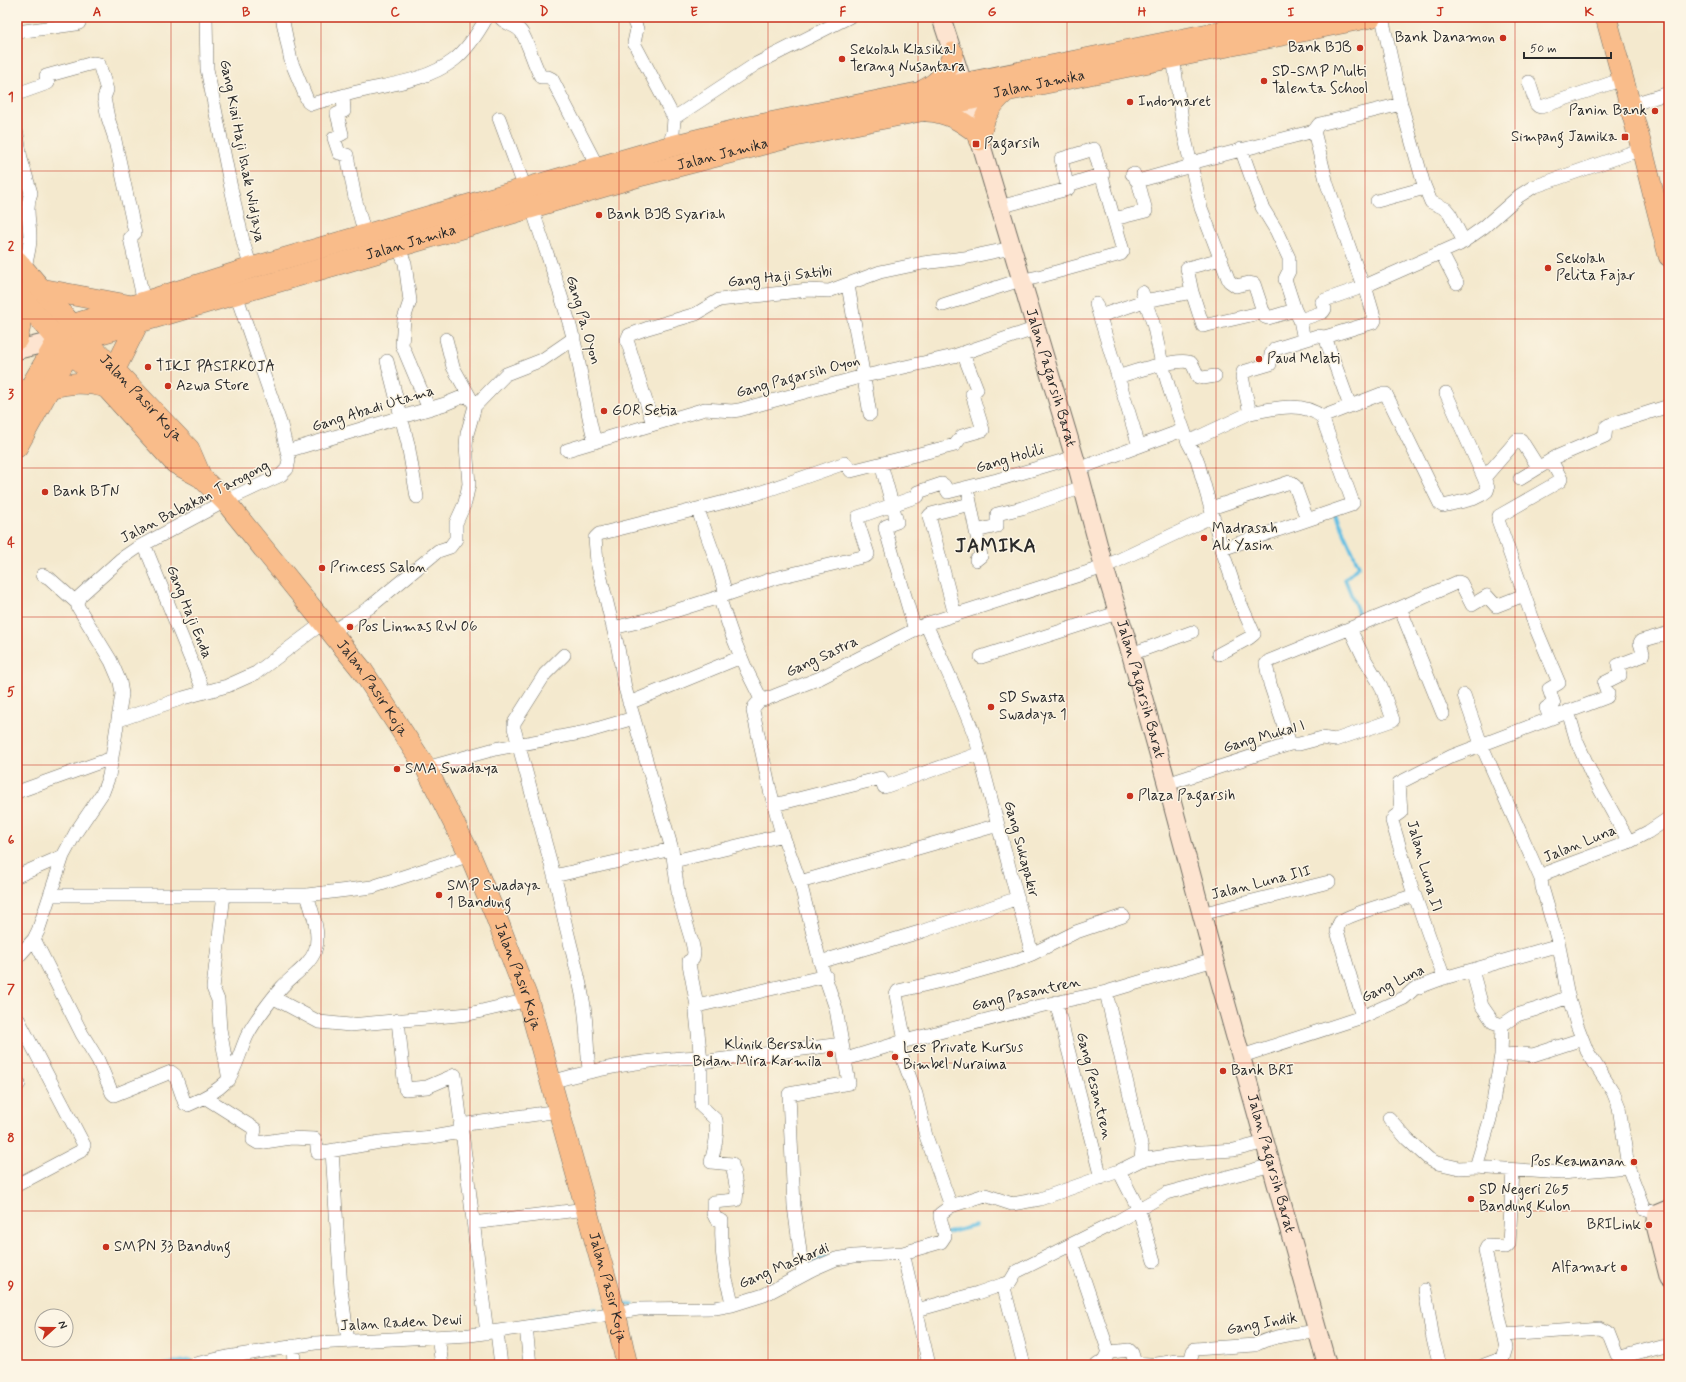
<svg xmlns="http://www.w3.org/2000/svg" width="1686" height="1382" viewBox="0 0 1686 1382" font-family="Mynerve,sans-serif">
<rect width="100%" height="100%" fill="#fcf5e5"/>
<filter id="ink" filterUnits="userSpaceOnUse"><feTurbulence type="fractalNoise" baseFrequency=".025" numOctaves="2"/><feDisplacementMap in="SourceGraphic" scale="8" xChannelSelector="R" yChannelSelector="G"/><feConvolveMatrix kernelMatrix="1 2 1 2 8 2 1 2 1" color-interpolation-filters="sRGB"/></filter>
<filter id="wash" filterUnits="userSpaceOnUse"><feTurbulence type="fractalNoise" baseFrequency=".012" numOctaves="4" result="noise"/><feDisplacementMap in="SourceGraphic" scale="16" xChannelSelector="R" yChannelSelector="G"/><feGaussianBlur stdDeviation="0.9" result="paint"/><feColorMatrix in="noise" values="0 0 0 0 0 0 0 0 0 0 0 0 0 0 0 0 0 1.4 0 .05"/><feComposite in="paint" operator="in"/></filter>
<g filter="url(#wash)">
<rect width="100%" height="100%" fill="#f4e9ce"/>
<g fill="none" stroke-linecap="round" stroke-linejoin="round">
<path stroke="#66c0e3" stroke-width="3.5" d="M 1335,513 L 1359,566 L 1345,579 L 1361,620
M 947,1233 L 975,1226
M 811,1263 L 826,1257
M 620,1304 L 633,1304
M 535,1319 L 596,1309
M 163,1365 L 190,1360"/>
</g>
</g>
<g filter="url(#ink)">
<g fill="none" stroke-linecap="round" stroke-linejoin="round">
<defs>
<path id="street" d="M 206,17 L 207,69 L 231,188 L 244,245 L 251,268
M 282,17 L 291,61 L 308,102 L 311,104 C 327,100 344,95 361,91 C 392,84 428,80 454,60 C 468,49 478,33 487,17
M 500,17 C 505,25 516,24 522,33 C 530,47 533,63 541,77 L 548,77 L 552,79 L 597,166
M 632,17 L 637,29 L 634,43 L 674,118
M 1382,17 L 1401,104 L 1424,185 L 1431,202 L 1446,209 L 1450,214 L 1464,242
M 17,32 L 76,24 L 79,23 L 81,17
M 1173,57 L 1184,134 L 1201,208 L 1229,281 L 1236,286 L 1249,283 L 1254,284 L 1265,317 L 1268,318 L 1295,310 L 1300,320 L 1304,340 L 1275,349 L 1271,354 L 1270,364 L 1243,372 L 1242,377 L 1250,413 L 1188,442
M 1529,82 L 1536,104 L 1538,106 L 1541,107 L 1623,79
M 17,94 L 48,83 L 46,76 L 93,63 L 99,64 L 107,90 L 104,98 L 108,118 L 114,136 L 135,233 L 130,238 L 144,302
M 343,96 L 344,111 L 337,114 L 342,134 L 334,138 L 339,153 L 347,155 L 355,198 L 365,235
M 1630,105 L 1669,93
M 499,118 L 525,188
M 17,134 L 21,159 L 31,193 C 25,207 30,224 30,238 C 30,249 27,259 24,270
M 668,147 L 673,133 L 674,118 L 756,64 L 849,17
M 1241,149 L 1262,207 L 1276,230 L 1289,258 L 1289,271 L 1285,279 L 1295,310
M 1191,163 L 1314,131
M 1132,174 L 1134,174 L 1136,180 L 1138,181 L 1191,166
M 1068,185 L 1103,174
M 1377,201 L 1425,188
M 532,208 C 545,250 562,294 573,337 C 582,371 585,407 595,442
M 1114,219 L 1146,211 L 1138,181
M 398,247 L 405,263 L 410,301 L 404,319 L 402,345 L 429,409
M 1441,252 L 1457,283
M 848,285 L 870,414
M 1363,286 L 1327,184 L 1314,131 L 1319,124 L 1324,123 L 1401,104
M 1142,292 L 1153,323 L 1162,364 L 1170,391 L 1188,442 L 1197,459 L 1224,556 L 1239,600 L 1254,634 L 1249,638 L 1219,654
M 1192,292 L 1187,268 L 1221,259
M 1096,304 L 1139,446
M 943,305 L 1014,282 L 1038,277 L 1121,254 L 1123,251 L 1094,149 L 1061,159 L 1068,189 L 999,207
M 1100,316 L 1144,301 L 1192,292 L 1203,326 L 1264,312
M 1300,320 L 1323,312 L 1325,309 L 1322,302 L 1325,300 L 1365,286 L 1460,244 L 1484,227 L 1519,196 L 1533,187 L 1642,149
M 1325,337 L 1350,406
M 446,339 L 453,367 L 472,401
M 1304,340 L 1317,336 L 1325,337 L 1374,322 L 1375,320 L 1365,286
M 387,361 L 408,444 L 417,497
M 1118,377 C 1129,373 1182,356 1191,363 C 1194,366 1196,373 1198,377 L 1203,378 L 1215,376
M 1446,393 L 1484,478 L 1517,440 L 1521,440 L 1538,467
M 1322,417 L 1381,394 L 1386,394 L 1440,504 L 1443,506 L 1473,499 L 1483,494 L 1487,491 L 1488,488 L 1484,478
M 653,424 L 627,340 L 629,335 L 648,328 L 696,314 L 719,300 L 808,290 L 829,291 L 880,272 L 923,263 L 964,258 L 1012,248
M 567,450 L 705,409 L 732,411 L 739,410 L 860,377 L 954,356 L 1037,328
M 287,451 L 445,404 L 467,395
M 881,464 L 897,522 L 886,526 L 885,528 L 915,630
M 1078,469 L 1183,430
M 1520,479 L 1556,457 L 1605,436 L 1606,427 L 1609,425 L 1669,406
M 969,497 L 981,556 L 976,560
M 1211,508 L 1290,482 L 1295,486 L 1307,519
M 698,510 L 718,566 L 726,594
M 976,531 L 997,526 L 997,514 L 1022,508 L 1083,487
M 144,544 L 204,692
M 1222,549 L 1351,505 L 1353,503 L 1322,417 C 1302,400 1272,409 1250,413
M 43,575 L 49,578 L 77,603
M 719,597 L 775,578 L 866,556 L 868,554 L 858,523 L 858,517 L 918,496 L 918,492 L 942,484 L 944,485 L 948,492 L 997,480 L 1075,457
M 1400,608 L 1443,714
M 955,615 L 929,516 L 931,514 L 970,504
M 613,628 L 646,620 L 719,597 L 732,635 L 746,669 L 761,699
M 332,632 L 370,607 L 438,551 L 450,547 L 456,539 L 456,523 L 465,503 L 469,484 L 466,446 L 467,434 L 475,406 L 506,374 L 542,360 L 574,338
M 1131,654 L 1192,632
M 564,655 L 545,674 L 514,723 L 514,728 L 558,890 C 565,929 578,967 584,1006 C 587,1027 587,1049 589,1070
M 981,657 L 1117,613
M 1464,695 L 1481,744 L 1541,879
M 761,699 L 754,707 L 753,711 L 770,790 L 780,827 L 800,882 L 820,962 L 836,1009 L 849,1083 L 789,1094 L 794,1206 L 803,1274
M 761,699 L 763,700 L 774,696 L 820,678 L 926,624 L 1104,567 L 1213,516
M 629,703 L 741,657
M 1568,711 L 1577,742 L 1592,775 L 1629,842
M 1550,718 L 1546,708 L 1554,704 L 1549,689 L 1559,683 L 1537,631 L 1498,520 L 1499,516 L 1560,481 L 1561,479 L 1551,460
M 119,720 L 183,698 L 227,686 L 256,673 L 324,622
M 1290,744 L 1270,684 L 1266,664 L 1269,661 L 1393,611 L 1458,582 L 1461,583 L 1472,605 L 1487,596 L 1496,606 L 1524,595
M 979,753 L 1032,954
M 426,768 L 495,749 L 586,732 L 634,718
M 1167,784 L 1290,744 L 1299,744 L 1322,738 L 1335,740 L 1393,720 L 1381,686 L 1363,656 L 1350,629
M 17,792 L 112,758
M 774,805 L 881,778 L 884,787 L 978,754 C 982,742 934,643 926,624
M 674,861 L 783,835
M 17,876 L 63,856
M 554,876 L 672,849
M 800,882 L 998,825
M 224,894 L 213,988 L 218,1000 L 220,1029 L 229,1080
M 51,895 L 307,895 L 372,887 L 470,855
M 1201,914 L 1329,882
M 34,939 L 82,1034 L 98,1060 L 112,1093 L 114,1095 L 171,1072 L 175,1075 L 185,1104 L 188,1105 C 203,1099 216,1092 227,1081 C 235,1073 242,1045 248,1034 C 254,1022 273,997 282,987 C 293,975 309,966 315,951 C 321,933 312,912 307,895
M 17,958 L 34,939 L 38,931 L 63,856 L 76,832 L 103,792 L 109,776 L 122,694 L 120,682 L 111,661 L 78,607 L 77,603 L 80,596 L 121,559 L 137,548 L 225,501 L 281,475 L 287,469 L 289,460 L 287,451 L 281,425 L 238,300 L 234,294
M 820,962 L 923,931 L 1018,898
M 1472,970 L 1482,1006 L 1493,1022 L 1502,1025
M 1444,978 L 1411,885 L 1392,821 L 1394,817 L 1401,812 L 1399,783 L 1452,756 L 1607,697 L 1608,694 L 1604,683 L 1620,675 L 1618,665 L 1642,656 L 1643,653 L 1640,643 L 1641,641 L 1669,633
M 1106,992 L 1142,1149 L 1141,1160
M 274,998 L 319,1022 L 350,1025 L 469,1014 L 528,1000
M 1056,1002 L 1101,1178
M 697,1006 L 826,976
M 17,1017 L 84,1145 L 81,1151 L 17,1185
M 1362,1017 L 1337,931 C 1338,928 1338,925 1340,922 C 1348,914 1401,900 1415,895
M 398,1020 L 405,1089 L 427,1087 L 455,1075 L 487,1333
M 905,1041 L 896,995 L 898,991 L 954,978 L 1017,960 L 1032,954 L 1076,932 L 1123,916
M 897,1043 L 916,1094 L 926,1136 L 951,1206
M 1501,1055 L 1502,1025 L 1517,1015 L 1537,1009 L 1568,997
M 1242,1056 L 1362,1017 L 1404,998 L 1414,989 L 1444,978 L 1559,945
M 846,1059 L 905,1041 L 1040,1006 L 1106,992 L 1214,960
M 701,1062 L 842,1044
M 17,1081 L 19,1084
M 551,1082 C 602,1067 648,1059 700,1057
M 206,1098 L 255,1129 L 253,1140 L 258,1143 L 291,1138 L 315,1139 C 318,1144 316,1148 318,1153 L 380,1142 L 432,1137 L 461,1132
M 1389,1118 L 1407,1139 L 1429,1159 L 1437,1163 L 1459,1168 L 1476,1167 L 1561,1173 L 1628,1167
M 460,1125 L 559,1111
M 332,1151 L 341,1289 L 348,1341
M 1476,1167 L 1490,1120 L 1501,1055 L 1522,1054 L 1533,1055 L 1582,1039
M 1119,1171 L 1139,1210 L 1154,1261
M 1657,1214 L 1644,1209 L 1628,1167 L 1619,1107 L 1613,1092 L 1587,1051 L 1577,1025 L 1567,992 L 1559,945 L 1542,887 L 1541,879 L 1548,872 L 1629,842 L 1648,832 L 1669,818
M 473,1223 L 586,1209
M 1072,1244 L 1108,1350 L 1111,1352 L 1129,1350 L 1132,1353 L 1135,1363 L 1149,1364
M 903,1253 L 929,1365
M 1003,1284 L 1024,1365
M 1425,1290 L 1433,1339 L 1440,1365
M 732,1305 C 731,1294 727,1285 725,1274 C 722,1256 721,1240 722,1221 L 716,1219 L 713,1213 L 713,1202 L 736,1200 L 737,1191 L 732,1164 L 711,1162 C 715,1147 718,1135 716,1120 L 701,1106 L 701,1062 L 696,1012 L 697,1006 L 689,964 L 689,961 L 693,959 L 694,952 L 692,942 L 679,899 L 672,849 L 625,688 L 618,648 L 597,562 L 595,538 L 599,534 L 756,494 L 845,463 L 851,471 L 955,445 L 962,436 L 983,430 L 972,394 L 977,389 L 963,353
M 917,1310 L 978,1293 L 1010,1282 L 1016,1272 L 1118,1221 L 1167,1193 L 1272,1165
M 526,1327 L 530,1365
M 497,1332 L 501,1365
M 1504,1335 L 1600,1328 L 1608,1332 L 1617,1355 L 1621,1357 L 1669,1344
M 438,1337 L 442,1365
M 293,1346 L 294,1365
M 190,1365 L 227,1357 L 315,1343 L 470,1335 L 568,1321 L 638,1309 L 715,1308 L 732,1305 L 764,1295 L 813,1269 L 836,1259 L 854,1256 L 903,1253 L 941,1242 L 945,1236 L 940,1217 L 940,1214 L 951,1206 L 985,1195 L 1012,1204 L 1040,1199 L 1119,1171 L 1141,1160 L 1187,1153 L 1234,1150 L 1266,1142
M 1097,1365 L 1105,1360 L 1109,1352
M 1150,1365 L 1177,1361 L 1190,1362 L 1193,1351 L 1195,1349 L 1255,1345 C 1273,1335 1297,1334 1318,1331
M 1484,1365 L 1503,1358 L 1506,1348 L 1485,1250 L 1487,1246 L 1506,1247 L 1509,1244 L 1513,1170"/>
<g id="secondary">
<path id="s1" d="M 941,17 L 963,84 L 1078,469 L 1104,567 L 1131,654 L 1167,784 L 1214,960 L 1327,1365"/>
<path d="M 17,350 L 58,340"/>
<path d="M 1669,1209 L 1657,1214 L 1656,1227 L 1669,1278"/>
</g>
<g id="primary">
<path d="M 1606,17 L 1642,149 L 1669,256"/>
<path d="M 924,90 C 941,81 948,71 953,53"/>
<path d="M 927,111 C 947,112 962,121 977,133"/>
<path d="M 980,140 C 982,118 990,105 1006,91"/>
<path id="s2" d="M 17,261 L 72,325 L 189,449 L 201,477"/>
<path d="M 41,289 L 127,305"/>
<path id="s3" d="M 17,292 L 58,340 L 106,387 L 175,463 L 201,477 L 225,501 L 362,670 L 426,768 L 470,855 L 495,914 L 528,1000 L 615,1312 L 627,1365"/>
<path d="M 17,339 C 22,323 22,310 18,293"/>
<path d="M 115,369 L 138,323"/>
<path d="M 49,388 C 71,383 83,381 106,387"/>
<path d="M 17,410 L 58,340 L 72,325 L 251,268 L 668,147 L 749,127 L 1293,17"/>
<path id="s4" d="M 17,447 L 70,351 L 85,338 L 643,175 L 795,136 L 920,111 L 1006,91 L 1371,17"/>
</g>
</defs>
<use href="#street" stroke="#716e64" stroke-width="14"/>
<use href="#secondary" stroke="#716e64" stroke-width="20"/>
<use href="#primary" stroke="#716e64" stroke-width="22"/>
<use href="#street" stroke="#fff" stroke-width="13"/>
<use href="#secondary" stroke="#fde4d0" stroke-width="18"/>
<use href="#primary" stroke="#f9bc8a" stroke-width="21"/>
</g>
</g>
<path fill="none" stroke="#c8321e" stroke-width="1" stroke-opacity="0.55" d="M 171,17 L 171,1365M 321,17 L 321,1365M 470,17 L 470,1365M 619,17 L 619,1365M 768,17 L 768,1365M 918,17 L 918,1365M 1067,17 L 1067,1365M 1216,17 L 1216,1365M 1365,17 L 1365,1365M 1515,17 L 1515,1365M 17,171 L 1669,171M 17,319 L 1669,319M 17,468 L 1669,468M 17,617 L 1669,617M 17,765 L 1669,765M 17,914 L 1669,914M 17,1063 L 1669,1063M 17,1211 L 1669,1211"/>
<g fill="#c8321e" stroke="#fcf5e5" stroke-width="1.5">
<circle cx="1503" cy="38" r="4"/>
<circle cx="1360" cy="48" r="4"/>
<circle cx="842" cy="59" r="4"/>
<circle cx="1264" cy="81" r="4"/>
<circle cx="1130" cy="102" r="4"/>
<circle cx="1655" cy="111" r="4"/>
<rect x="1621" y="133" width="8" height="8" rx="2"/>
<rect x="972" y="140" width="8" height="8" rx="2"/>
<circle cx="599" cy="215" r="4"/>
<circle cx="1548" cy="268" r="4"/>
<circle cx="1259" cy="359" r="4"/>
<circle cx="148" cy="367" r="4"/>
<circle cx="168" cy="386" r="4"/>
<circle cx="604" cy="411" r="4"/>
<circle cx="45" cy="492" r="4"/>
<circle cx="1204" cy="538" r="4"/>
<circle cx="322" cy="568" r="4"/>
<circle cx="350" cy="627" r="4"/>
<circle cx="991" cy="707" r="4"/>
<circle cx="397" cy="769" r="4"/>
<circle cx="1130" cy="796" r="4"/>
<circle cx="439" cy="895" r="4"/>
<circle cx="830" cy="1054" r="4"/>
<circle cx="895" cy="1057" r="4"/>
<circle cx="1223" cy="1071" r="4"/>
<circle cx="1634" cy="1162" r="4"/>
<circle cx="1471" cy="1199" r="4"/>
<circle cx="1649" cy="1225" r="4"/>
<circle cx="106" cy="1247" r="4"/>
<circle cx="1624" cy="1268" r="4"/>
</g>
<g text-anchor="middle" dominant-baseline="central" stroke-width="3" stroke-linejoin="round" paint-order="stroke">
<g font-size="15" fill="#2b2b2b" stroke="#fcf5e5" text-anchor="start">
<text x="1495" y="38" text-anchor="end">Bank Danamon</text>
<text x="1352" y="48" text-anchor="end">Bank BJB</text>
<text x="850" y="50">Sekolah Klasikal<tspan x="850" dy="17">Terang Nusantara</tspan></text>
<text x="1272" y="72">SD-SMP Multi<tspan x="1272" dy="17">Talenta School</tspan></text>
<text x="1138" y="102">Indomaret</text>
<text x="1647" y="111" text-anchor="end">Panin Bank</text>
<text x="1617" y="137" text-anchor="end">Simpang Jamika</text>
<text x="984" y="144">Pagarsih</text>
<text x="607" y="215">Bank BJB Syariah</text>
<text x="1556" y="259">Sekolah<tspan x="1556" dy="17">Pelita Fajar</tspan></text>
<text x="1267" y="359">Paud Melati</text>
<text x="156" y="367">TIKI PASIRKOJA</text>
<text x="176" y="386">Azwa Store</text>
<text x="612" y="411">GOR Setia</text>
<text x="53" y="492">Bank BTN</text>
<text x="1212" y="529">Madrasah<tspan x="1212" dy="17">Ali Yasin</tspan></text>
<text x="330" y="568">Princess Salon</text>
<text x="358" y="627">Pos Linmas RW 06</text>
<text x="999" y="698">SD Swasta<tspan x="999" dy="17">Swadaya 1</tspan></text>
<text x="405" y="769">SMA Swadaya</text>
<text x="1138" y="796">Plaza Pagarsih</text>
<text x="447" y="886">SMP Swadaya<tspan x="447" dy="17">1 Bandung</tspan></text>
<text x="822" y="1045" text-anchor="end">Klinik Bersalin<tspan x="822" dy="17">Bidan Mira Karmila</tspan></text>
<text x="903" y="1048">Les Private Kursus<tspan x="903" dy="17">Bimbel Nuraima</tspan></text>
<text x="1231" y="1071">Bank BRI</text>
<text x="1626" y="1162" text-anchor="end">Pos Keamanan</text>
<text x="1479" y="1190">SD Negeri 265<tspan x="1479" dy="17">Bandung Kulon</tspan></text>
<text x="1641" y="1225" text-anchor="end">BRILink</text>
<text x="114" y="1247">SMPN 33 Bandung</text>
<text x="1616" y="1268" text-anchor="end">Alfamart</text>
</g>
<g font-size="15" fill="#2b2b2b" stroke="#fcf5e5">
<text stroke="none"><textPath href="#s4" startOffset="1117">Jalan Jamika</textPath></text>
<text transform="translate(242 151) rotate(79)">Gang Kiai Haji Ishak Widjaya</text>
<text stroke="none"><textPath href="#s4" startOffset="793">Jalan Jamika</textPath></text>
<text stroke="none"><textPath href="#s4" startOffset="469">Jalan Jamika</textPath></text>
<text transform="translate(780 277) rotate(-6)">Gang Haji Satibi</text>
<text transform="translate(583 320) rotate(74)">Gang Pa. Oyon</text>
<text transform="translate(798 377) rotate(-15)">Gang Pagarsih Oyon</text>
<text stroke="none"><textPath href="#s1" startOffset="377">Jalan Pagarsih Barat</textPath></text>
<text stroke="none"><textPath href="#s2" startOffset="185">Jalan Pasir Koja</textPath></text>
<text transform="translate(373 409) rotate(-17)">Gang Abadi Utama</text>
<text transform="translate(1010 459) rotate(-16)">Gang Holili</text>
<text transform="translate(195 502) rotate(-27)">Jalan Babakan Tarogong</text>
<text transform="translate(189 612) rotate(68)">Gang Haji Enda</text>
<text transform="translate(822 657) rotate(-25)">Gang Sastra</text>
<text stroke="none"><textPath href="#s3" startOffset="535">Jalan Pasir Koja</textPath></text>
<text stroke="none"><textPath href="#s1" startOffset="701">Jalan Pagarsih Barat</textPath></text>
<text transform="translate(1264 737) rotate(-16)">Gang Mukal I</text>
<text transform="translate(1580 844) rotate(-22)">Jalan Luna</text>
<text transform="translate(1021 849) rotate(75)">Gang Sukapakir</text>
<text transform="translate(1424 866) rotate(74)">Jalan Luna II</text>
<text transform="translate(1261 883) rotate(-14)">Jalan Luna III</text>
<text stroke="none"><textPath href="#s3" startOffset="859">Jalan Pasir Koja</textPath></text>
<text transform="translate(1393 984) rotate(-26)">Gang Luna</text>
<text transform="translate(1026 994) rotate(-13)">Gang Pasantren</text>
<text transform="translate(1094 1086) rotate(76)">Gang Pesantren</text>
<text stroke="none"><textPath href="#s1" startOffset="1193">Jalan Pagarsih Barat</textPath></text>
<text transform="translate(784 1266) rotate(-23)">Gang Maskardi</text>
<text stroke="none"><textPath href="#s3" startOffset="1183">Jalan Pasir Koja</textPath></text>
<text transform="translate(401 1323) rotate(-3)">Jalan Raden Dewi</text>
<text transform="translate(1262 1324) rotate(-10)">Gang Indik</text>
</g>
<g font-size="19" font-weight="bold" letter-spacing="1" fill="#2b2b2b" stroke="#fcf5e5">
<text x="996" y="546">JAMIKA</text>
</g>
</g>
<rect width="1686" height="1382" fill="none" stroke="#fcf5e5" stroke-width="44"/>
<g transform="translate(54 1328) rotate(69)"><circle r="19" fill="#fcf5e5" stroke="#a8a49b"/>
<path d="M0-3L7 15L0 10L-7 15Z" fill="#c8321e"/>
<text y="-6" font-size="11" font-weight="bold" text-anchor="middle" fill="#2b2b2b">N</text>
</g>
<path d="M1524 52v6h87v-6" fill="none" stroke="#2b2b2b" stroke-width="2"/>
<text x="1530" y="52" font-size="12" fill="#2b2b2b" stroke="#fcf5e5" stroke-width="3" paint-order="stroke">50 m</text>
<rect x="22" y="22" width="1642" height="1338" fill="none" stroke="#c8321e" stroke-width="1.5"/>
<g font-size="13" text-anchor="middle" font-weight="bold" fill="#c8321e">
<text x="97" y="16">A</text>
<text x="246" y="16">B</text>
<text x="395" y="16">C</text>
<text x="544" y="16">D</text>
<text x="694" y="16">E</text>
<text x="843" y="16">F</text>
<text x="992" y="16">G</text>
<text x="1142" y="16">H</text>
<text x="1291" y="16">I</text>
<text x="1440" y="16">J</text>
<text x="1589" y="16">K</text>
<text x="11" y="101">1</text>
<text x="11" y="250">2</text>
<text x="11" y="398">3</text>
<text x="11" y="547">4</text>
<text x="11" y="696">5</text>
<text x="11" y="844">6</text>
<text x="11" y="993">7</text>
<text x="11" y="1142">8</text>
<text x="11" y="1290">9</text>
</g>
</svg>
